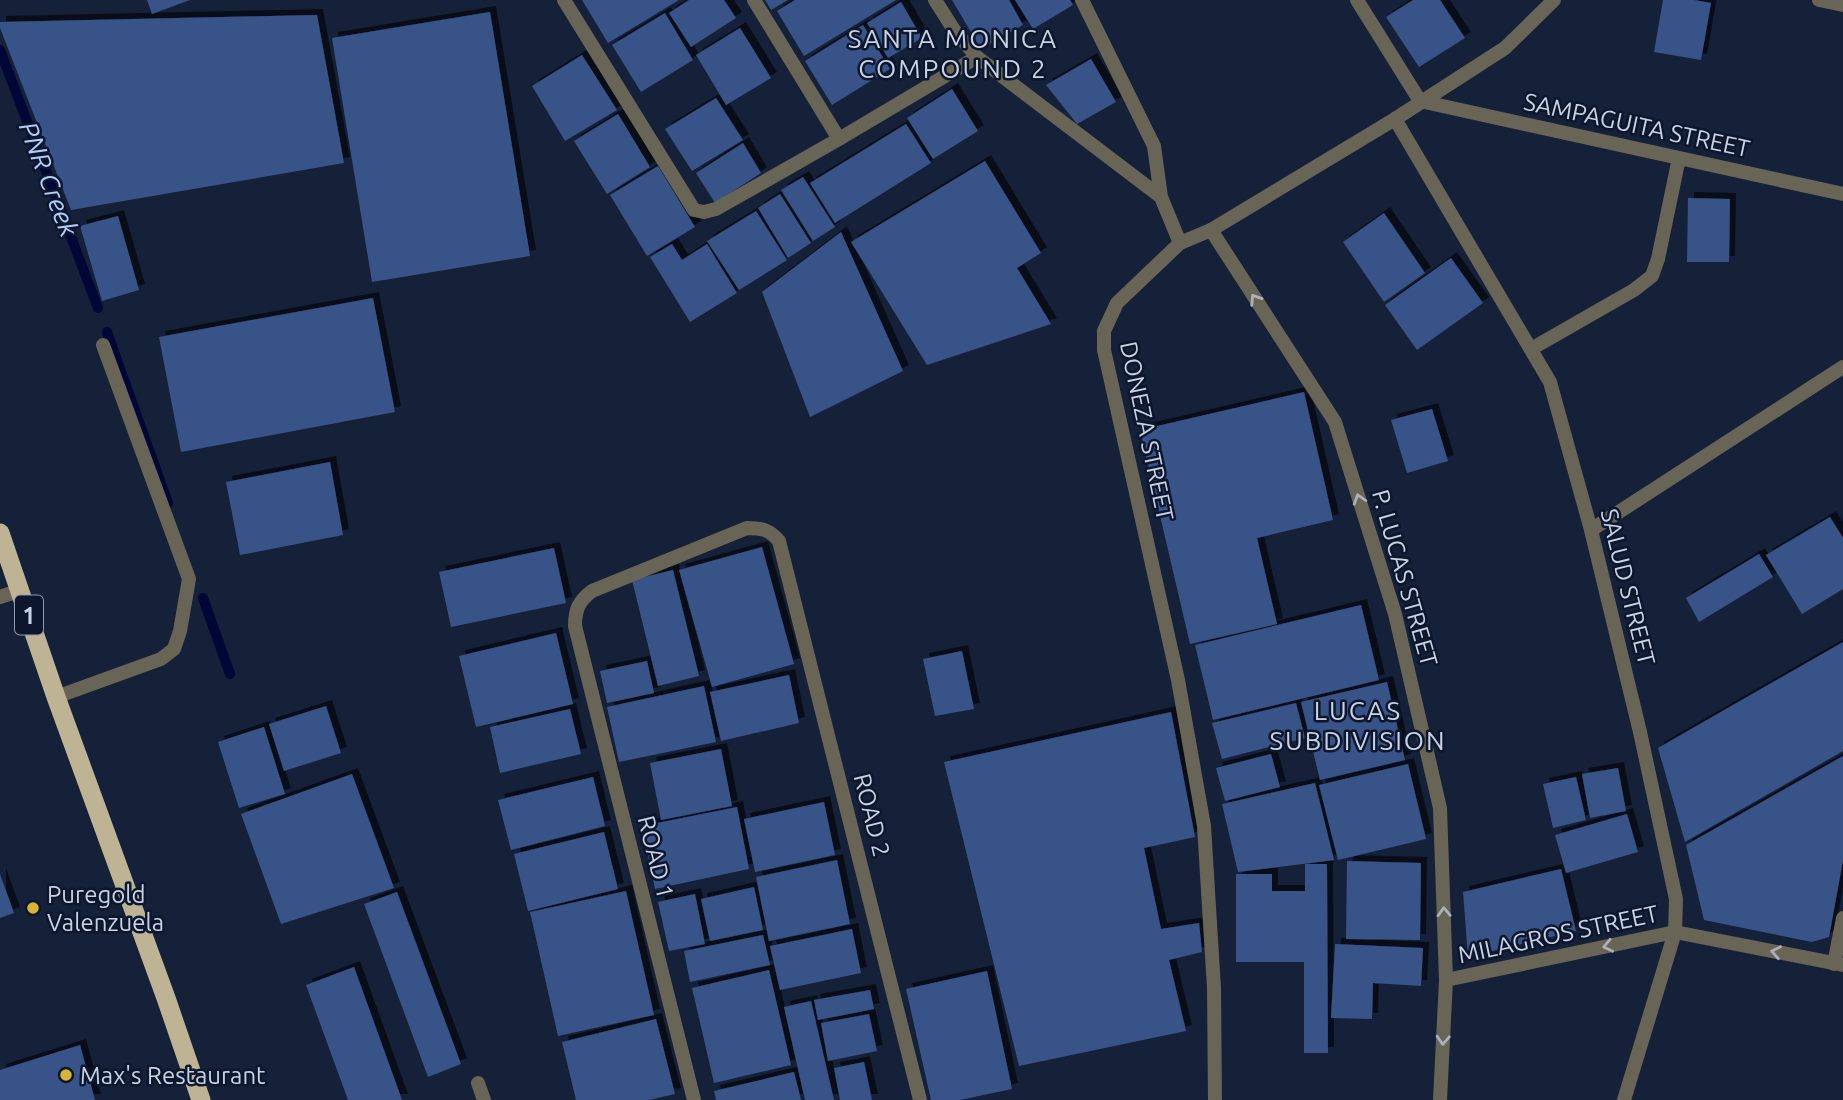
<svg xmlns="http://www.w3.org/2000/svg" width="1843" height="1100" viewBox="0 0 1843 1100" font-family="Ubuntu,sans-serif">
<defs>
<filter id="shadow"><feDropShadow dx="6" dy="-6" stdDeviation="0" flood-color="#0009"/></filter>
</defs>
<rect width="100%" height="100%" fill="#152139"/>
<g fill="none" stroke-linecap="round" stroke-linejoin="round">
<path stroke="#000636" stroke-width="10" d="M 0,50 L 98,308
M 107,332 L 168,503
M 203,598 L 230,674"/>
</g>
<path fill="#385287" filter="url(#shadow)" d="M 147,0 L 190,0 L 152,14 Z
M 582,0 L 679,0 L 608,43 Z
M 689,0 L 724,0 L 736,18 L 691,47 L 669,13 Z
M 765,0 L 788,0 L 771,10 Z
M 795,0 L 896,0 L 804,56 L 777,11 Z
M 952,0 L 1009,0 L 1023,25 L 981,49 Z
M 1015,0 L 1070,0 L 1073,5 L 1033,29 Z
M 1413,0 L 1440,0 L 1465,38 L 1419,67 L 1386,17 Z
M 1663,0 L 1694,0 L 1711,3 L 1701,60 L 1654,52 Z
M 901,2 L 922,38 L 888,58 L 867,23 Z
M 490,12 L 530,256 L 372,282 L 332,38 Z
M 665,13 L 693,60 L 641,92 L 612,45 Z
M 317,15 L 344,163 L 71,210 L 0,28 L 0,22 Z
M 863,25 L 890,69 L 832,105 L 805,61 Z
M 740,28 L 771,78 L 726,105 L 696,55 Z
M 582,55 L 617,110 L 565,141 L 532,86 Z
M 1091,59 L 1116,102 L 1077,124 L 1046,85 Z
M 952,89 L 978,131 L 933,159 L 907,118 Z
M 716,98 L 743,140 L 692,171 L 665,129 Z
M 618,114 L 650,167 L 607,194 L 574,141 Z
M 906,124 L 931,163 L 835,223 L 810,183 Z
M 743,143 L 761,173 L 715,203 L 696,173 Z
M 985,161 L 1041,253 L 1017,268 L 1051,324 L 927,365 L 851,242 Z
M 658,166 L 695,227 L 647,256 L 610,195 Z
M 803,177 L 835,227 L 813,241 L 781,190 Z
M 780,194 L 811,243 L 788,258 L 758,208 Z
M 1688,198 L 1730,199 L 1729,262 L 1687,262 Z
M 756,211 L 787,260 L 739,290 L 707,241 Z
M 1384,213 L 1425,273 L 1384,302 L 1343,242 Z
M 118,216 L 139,290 L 102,301 L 80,226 Z
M 841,232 L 903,371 L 810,417 L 762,292 Z
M 672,244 L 682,260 L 707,244 L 737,293 L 690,322 L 650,257 Z
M 1451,258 L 1483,303 L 1417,350 L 1385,305 Z
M 373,298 L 395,412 L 181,452 L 159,337 Z
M 1304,392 L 1333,520 L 1257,538 L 1277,624 L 1190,644 L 1140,430 Z
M 1432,409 L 1448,461 L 1407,473 L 1391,420 Z
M 330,462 L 343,535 L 240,555 L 226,482 Z
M 1830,517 L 1843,538 L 1843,589 L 1802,614 L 1766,555 Z
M 762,547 L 794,664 L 712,687 L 679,570 Z
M 554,548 L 566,603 L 451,627 L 439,572 Z
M 1759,554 L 1773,577 L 1699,622 L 1686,598 Z
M 673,570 L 699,676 L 658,686 L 632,580 Z
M 1361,605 L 1379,680 L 1213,720 L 1195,645 Z
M 556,633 L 573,704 L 476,727 L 459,656 Z
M 1843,642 L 1843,751 L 1685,842 L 1658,748 Z
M 962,651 L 974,709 L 935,716 L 923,659 Z
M 647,661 L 654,693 L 607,703 L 600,671 Z
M 789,675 L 799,723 L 721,741 L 710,692 Z
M 1387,682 L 1405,760 L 1320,780 L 1301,702 Z
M 704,686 L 716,742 L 619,762 L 607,707 Z
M 1296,703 L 1305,738 L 1222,759 L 1212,723 Z
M 326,706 L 341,753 L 284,771 L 269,724 Z
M 570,709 L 581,754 L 500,773 L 490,727 Z
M 1171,712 L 1195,837 L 1144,848 L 1161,929 L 1199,923 L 1202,952 L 1169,960 L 1186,1031 L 1019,1066 L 944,762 Z
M 264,727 L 285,794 L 239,808 L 218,742 Z
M 721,749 L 732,806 L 661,820 L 650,763 Z
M 1271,754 L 1280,787 L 1225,801 L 1216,768 Z
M 1843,756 L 1843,860 L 1829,937 L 1812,942 L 1704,920 L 1686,845 Z
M 1408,764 L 1426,839 L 1338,860 L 1319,785 Z
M 1618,768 L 1626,811 L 1590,818 L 1582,774 Z
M 352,774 L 394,888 L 281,924 L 241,814 Z
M 593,777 L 605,826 L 511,850 L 498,800 Z
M 1576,777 L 1586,820 L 1553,828 L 1543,784 Z
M 1315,783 L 1334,860 L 1238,872 L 1222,804 Z
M 824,802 L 835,855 L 755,872 L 744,819 Z
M 737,807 L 749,869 L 655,889 L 642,826 Z
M 1627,814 L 1638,852 L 1566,873 L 1555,835 Z
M 604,832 L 618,889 L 528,911 L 514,854 Z
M 837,860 L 850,924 L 769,941 L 756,877 Z
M 1347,861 L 1421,863 L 1420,940 L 1346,939 Z
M 1305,864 L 1327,864 L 1328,1053 L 1304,1053 L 1304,962 L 1236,962 L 1236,874 L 1272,874 L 1272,891 L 1305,891 Z
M 1561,869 L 1576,931 L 1468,957 L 1463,892 Z
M 0,874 L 14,913 L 0,918 Z
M 754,887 L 763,930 L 710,941 L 701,899 Z
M 626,891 L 654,1015 L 558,1036 L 530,912 Z
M 397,892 L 461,1064 L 428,1077 L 364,904 Z
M 695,894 L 705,944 L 669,951 L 658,902 Z
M 852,929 L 861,973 L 780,990 L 770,946 Z
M 763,935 L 770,965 L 690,982 L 684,951 Z
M 1335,944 L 1423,948 L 1421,986 L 1373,983 L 1372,1019 L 1331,1018 Z
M 354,967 L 402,1100 L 348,1100 L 306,985 Z
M 769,970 L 791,1065 L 714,1083 L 692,988 Z
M 987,971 L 1012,1089 L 960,1100 L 931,1100 L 906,989 Z
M 870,990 L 874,1009 L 818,1020 L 814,1000 Z
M 811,1001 L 834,1100 L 805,1100 L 784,1007 Z
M 869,1014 L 877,1051 L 828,1061 L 821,1023 Z
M 656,1019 L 675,1094 L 649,1100 L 576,1100 L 562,1042 Z
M 80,1045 L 95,1100 L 0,1100 L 0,1070 Z
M 864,1062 L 872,1100 L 840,1100 L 834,1068 Z
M 794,1072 L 801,1100 L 716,1100 L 714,1091 Z"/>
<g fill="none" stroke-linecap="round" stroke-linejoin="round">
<path stroke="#686456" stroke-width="14" d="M 0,597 L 21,590
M 478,1083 L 484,1100"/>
<path stroke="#686456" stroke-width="14" d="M 564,0 L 694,210 L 704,212 L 716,209 L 839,139 L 977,57
M 754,0 L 839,139
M 935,0 L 954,30 L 977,57 L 1161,197
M 1082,0 L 1154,146 L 1161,197 L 1180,243
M 1357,0 L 1420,101 L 1843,194
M 1819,0 L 1843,5
M 1395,119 L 1550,382 L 1591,530 L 1640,732 L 1676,899 L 1675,932 L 1624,1100
M 1211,230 L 1335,422 L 1395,614 L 1440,808 L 1446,980 L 1440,1100
M 1531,349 L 1634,290 L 1652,276 L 1658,259 L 1679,158
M 1591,530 L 1843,367
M 56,697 L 161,659 L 174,649 L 180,631 L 189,579 L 103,345
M 1834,964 L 1843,918
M 1446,980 L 1675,932 L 1843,965
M 694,1100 L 575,626 C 575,609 579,601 592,591 L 747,528 C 761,528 769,529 779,541 L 920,1100"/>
<path stroke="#686456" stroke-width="14" d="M 1215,1100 L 1214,988 L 1204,826 L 1178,680 L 1104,350 L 1104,331 L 1117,303 L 1180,243 L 1211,230 L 1395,119 L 1505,48 L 1554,0"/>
<path stroke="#beb494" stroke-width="19" d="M 0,533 L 56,697 L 166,998 L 201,1100"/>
</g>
<defs><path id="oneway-chevron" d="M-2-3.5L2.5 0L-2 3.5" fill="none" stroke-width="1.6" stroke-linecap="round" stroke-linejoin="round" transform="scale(1.75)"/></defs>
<g stroke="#acb1b8">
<use href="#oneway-chevron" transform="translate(1255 299) rotate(-123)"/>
<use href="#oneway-chevron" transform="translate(1359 499) rotate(-107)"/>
<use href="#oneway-chevron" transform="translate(1444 912) rotate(-92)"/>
<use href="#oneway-chevron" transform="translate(1608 946) rotate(168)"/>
<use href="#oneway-chevron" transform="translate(1776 952) rotate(-169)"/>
<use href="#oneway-chevron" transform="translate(1443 1040) rotate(93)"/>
</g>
<g fill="#d9b334" stroke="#0c172e" stroke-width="2.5">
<circle cx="33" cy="908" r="7"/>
<circle cx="66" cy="1075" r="7"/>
</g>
<g text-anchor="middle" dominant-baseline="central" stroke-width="5" stroke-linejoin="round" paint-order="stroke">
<rect fill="#0c172e" stroke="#909aac" stroke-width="2" x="15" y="595.5" width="28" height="39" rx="5"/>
<g font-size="23" font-weight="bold" fill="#c9d2e2">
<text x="29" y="615">1</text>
</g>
<g font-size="24" fill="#c9d2e2" stroke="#0c172e">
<text transform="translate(1637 125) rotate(12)">SAMPAGUITA STREET</text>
<text transform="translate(1147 431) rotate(78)">DONEZA STREET</text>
<text transform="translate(1405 578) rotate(74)">P. LUCAS STREET</text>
<text transform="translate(1628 587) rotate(76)">SALUD STREET</text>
<text transform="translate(872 815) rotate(76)">ROAD 2</text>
<text transform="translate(656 857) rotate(76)">ROAD 1</text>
<text transform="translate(1558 934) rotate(-12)">MILAGROS STREET</text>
</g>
<g font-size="24" fill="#c9d2e2" stroke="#0c172e" text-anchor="start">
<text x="47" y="894">Puregold<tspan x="47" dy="28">Valenzuela</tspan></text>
<text x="80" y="1075">Max's Restaurant</text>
</g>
<g font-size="26" letter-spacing="2" fill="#c9d2e2" stroke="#0c172e">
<text x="953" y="38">SANTA MONICA<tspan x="953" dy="30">COMPOUND 2</tspan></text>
<text x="1358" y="710">LUCAS<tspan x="1358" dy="30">SUBDIVISION</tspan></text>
</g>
<g font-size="26" font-style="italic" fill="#b2ccfc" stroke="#0c172e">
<text transform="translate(49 179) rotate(69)">PNR Creek</text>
</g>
</g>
</svg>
